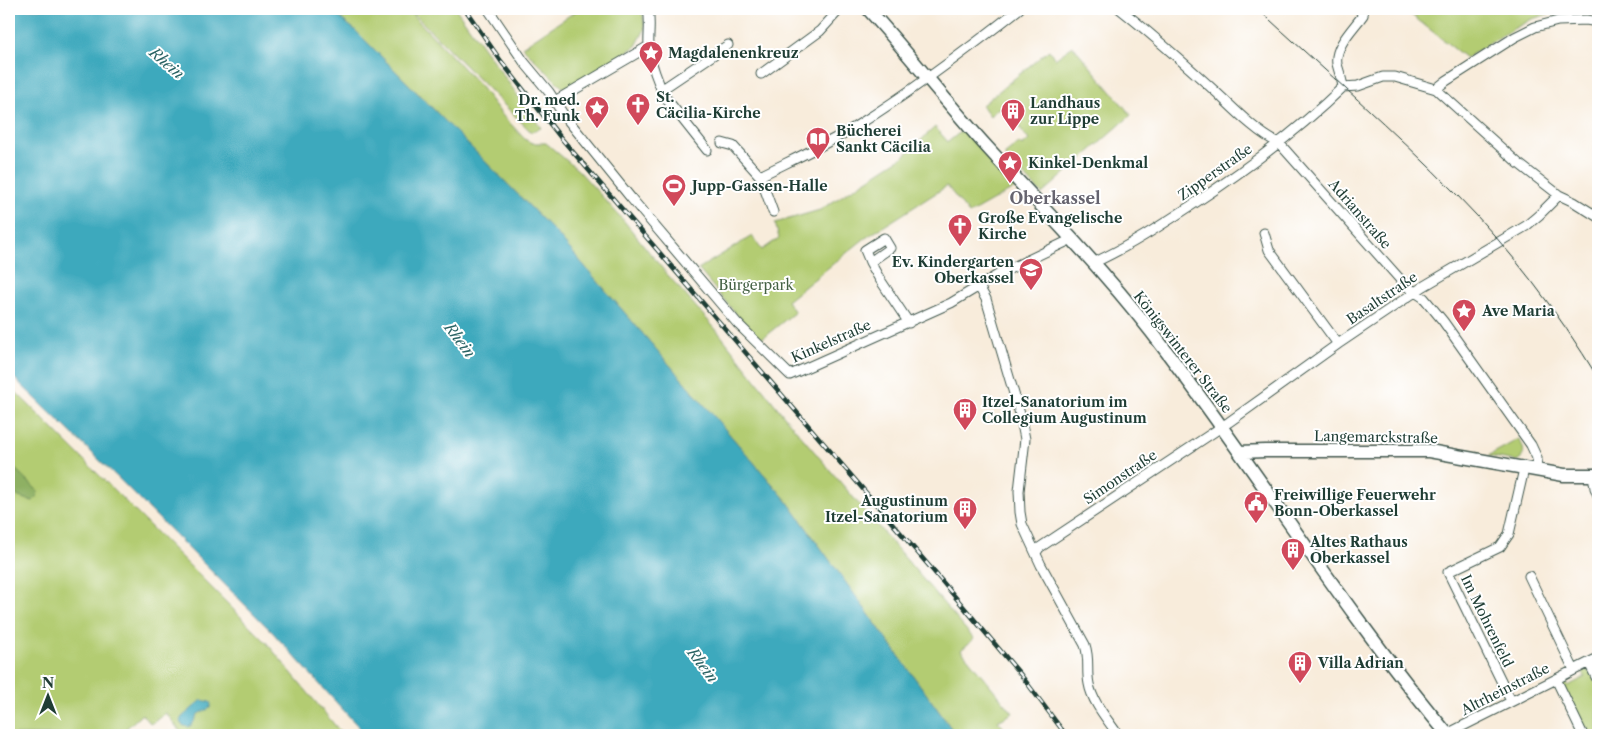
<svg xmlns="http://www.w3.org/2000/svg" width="1607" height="744" viewBox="0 0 1607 744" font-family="'Libre Caslon Text',serif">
<rect width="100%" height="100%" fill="#fff"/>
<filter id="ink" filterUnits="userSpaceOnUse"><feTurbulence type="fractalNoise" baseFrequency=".02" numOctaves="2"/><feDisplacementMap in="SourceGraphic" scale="10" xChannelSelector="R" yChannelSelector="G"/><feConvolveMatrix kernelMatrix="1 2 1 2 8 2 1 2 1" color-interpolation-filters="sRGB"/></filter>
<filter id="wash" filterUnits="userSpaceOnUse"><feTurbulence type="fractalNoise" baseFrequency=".0096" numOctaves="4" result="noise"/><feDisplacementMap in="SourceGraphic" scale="20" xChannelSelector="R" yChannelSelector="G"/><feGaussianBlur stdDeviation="1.12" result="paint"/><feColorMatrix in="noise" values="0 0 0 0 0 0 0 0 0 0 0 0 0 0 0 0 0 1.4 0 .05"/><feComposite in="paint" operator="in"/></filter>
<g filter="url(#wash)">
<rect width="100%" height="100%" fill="#f8ecdb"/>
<path fill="#b3cc72" stroke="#698453" d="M 329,9 L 407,9 L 481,87 L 503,116 L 526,140 L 532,143 L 546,143 L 579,171 L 624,221 L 666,273 L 719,333 L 784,416 L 974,639 L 961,650 L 1013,713 L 998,721 L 1010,735 L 956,735 L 787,501 L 556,233 L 355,30 Z
M 409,9 L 456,9 L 541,128 L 531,132 Z
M 579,9 L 642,9 L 645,29 L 636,46 L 567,89 L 562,87 L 522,47 Z
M 1409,9 L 1598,9 L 1598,13 C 1581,7 1547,13 1530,20 C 1508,31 1487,46 1466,58 L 1409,13 Z
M 1073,46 L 1131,115 L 1042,194 L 1004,155 L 1019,143 L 1022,146 L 1029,140 L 1020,129 L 1020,127 L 1017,127 L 1000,107 L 990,116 L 982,105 L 1049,50 L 1055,59 Z
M 935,127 L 948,142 L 964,129 L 1017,187 L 969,214 L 947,186 L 864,239 L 787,301 L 795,312 L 759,341 L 698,269 L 752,236 L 762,250 L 779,238 L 775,223 L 820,210 L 904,156 Z
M 9,385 L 265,641 L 343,735 L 183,735 L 166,713 L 151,724 L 142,714 L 119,735 L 9,735 Z
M 1519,439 C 1524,447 1527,457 1516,461 L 1488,456 Z
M 1584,669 L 1591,672 L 1598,686 L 1598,735 L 1586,735 L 1562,683 L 1565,679 L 1568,686 L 1585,677 L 1582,670 Z"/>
<path fill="#8eb064" stroke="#56764c" d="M 9,463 L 38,491 L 37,497 L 33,501 L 19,497 L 9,490 Z"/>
<path fill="#3da9bd" stroke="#2e7378" d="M 9,9 L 329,9 L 355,30 L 556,233 L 787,501 L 956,735 L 366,735 L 274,634 L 118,478 L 9,373 Z
M 202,700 L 210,702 L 211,704 L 210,708 L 198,714 L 192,725 L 188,727 L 182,725 L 180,721 L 182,717 Z"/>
</g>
<g filter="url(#ink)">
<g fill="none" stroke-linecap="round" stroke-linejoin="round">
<defs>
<path id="minor" d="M 488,9 L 524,62 L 549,92 L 563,114 L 631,198 L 737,323 L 790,375 L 951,303 L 1001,273 L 1072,239
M 648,9 C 651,24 648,34 649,48 C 650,62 659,85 665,97 L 707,150
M 1120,9 C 1153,35 1184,63 1216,92 C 1233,108 1258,134 1279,143 L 1406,286 L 1424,298 L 1443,321 L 1531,445 L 1537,458 L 1536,471
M 761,74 L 820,31 L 840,9
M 1343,87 L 1358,86 L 1383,77 L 1395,77 L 1436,89 L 1518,163 L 1559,195 L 1574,202 L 1598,217
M 1343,87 C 1342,79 1339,72 1337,64 C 1334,46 1354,28 1363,15 L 1359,9
M 1436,89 L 1446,81 L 1515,37 L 1535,27 L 1558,21 L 1586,20 L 1598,22
M 661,90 L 728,45
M 555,101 L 649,46
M 722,143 L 733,146 L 760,176 L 773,212
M 760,176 C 792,160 825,145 855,127 C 912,91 966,51 1019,9
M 1264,233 L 1269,250 L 1338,344
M 870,262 L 865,250 L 884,238 L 890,248 L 870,262 L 879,278 L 909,323
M 1093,263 C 1128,247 1160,226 1192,205 C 1245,170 1297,132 1343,87
M 978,285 L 986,299 L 1020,414 L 1025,439 L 1019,491 L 1020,512 L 1022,524 L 1041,565 L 1085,645 C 1090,660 1086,670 1089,684 C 1092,702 1108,720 1118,735
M 1593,475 L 1595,488 L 1598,495
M 1036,553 L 1039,548 L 1229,422 L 1338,344 L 1424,286 L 1526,226 L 1539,215 L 1559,195
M 1529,576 L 1574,670
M 1589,663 L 1598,681
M 1556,679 L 1583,735
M 1511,701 L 1448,572 L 1500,547 L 1509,534 L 1524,469
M 1447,734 L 1598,658"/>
<path id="secondary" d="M 868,9 C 909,54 946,102 987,147 C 1048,214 1112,278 1166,351 C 1262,478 1346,613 1448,735
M 1240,452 L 1265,451 L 1429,451 L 1564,475 L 1598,475"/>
</defs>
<use href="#minor" stroke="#40574d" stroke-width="11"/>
<use href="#secondary" stroke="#40574d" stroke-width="15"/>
<use href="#minor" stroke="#fff" stroke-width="9"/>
<use href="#secondary" stroke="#fff" stroke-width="12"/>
<path stroke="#1f3d34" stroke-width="1" d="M 1258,9 C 1324,70 1394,130 1457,195 C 1511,250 1558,312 1598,378"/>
<defs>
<path id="rail" d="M 465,9 L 501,61 L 561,138 L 930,567 L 1021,675 L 1066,735"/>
</defs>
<use href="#rail" stroke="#1f3d34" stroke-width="4.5"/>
<use href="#rail" stroke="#fff" stroke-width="2.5" stroke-dasharray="8" stroke-linecap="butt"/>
</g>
</g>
<defs>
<symbol id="sight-pin" viewBox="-11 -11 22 30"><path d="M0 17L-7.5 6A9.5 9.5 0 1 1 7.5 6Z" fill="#d1495b" stroke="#fff"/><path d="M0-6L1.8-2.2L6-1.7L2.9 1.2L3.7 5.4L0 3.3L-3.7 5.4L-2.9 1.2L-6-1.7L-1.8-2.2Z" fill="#fff"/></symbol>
<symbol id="church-pin" viewBox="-11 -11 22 30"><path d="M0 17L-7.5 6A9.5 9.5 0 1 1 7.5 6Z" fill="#d1495b" stroke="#fff"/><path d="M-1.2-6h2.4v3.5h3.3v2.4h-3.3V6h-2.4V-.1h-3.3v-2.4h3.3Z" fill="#fff"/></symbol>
<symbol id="building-pin" viewBox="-11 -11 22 30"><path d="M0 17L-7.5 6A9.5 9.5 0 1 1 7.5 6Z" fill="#d1495b" stroke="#fff"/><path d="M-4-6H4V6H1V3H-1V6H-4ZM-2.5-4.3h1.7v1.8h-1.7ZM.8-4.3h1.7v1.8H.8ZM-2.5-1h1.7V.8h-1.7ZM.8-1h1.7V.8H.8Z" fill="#fff"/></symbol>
<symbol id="library-pin" viewBox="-11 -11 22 30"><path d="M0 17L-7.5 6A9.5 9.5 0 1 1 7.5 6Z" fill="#d1495b" stroke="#fff"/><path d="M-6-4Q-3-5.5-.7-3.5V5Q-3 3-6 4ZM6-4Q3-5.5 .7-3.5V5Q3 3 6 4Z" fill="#fff"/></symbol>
<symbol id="stadium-pin" viewBox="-11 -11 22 30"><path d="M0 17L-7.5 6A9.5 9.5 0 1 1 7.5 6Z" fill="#d1495b" stroke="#fff"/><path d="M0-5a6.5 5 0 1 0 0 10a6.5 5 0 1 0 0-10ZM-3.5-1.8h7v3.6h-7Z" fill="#fff"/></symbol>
<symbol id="school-pin" viewBox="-11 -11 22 30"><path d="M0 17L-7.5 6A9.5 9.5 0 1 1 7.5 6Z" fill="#d1495b" stroke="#fff"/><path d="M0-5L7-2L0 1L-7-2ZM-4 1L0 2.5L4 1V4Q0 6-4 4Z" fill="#fff"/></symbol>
<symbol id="civic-pin" viewBox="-11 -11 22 30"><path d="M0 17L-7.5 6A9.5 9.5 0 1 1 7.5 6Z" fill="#d1495b" stroke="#fff"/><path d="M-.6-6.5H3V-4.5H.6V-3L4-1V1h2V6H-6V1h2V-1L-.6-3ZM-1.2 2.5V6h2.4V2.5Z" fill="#fff"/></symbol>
</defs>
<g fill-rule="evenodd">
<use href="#sight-pin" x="637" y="39" width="28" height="38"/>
<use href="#church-pin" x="624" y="91" width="28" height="38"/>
<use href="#sight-pin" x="583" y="94" width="28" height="38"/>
<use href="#building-pin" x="999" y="97" width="28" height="38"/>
<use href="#library-pin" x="804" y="125" width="28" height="38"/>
<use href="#sight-pin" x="996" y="149" width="28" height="38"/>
<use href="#stadium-pin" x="660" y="172" width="28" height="38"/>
<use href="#church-pin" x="946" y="212" width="28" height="38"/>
<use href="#school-pin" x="1017" y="256" width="28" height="38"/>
<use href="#sight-pin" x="1450" y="297" width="28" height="38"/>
<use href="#building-pin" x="951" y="396" width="28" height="38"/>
<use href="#civic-pin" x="1242" y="489" width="28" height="38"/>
<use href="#building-pin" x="951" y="495" width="28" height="38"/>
<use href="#building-pin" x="1279" y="536" width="28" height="38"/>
<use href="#building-pin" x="1286" y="649" width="28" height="38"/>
</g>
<g text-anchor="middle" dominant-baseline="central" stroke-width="4" stroke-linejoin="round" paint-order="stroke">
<g font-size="14" font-weight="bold" fill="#1f3d34" stroke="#fff" text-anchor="start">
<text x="668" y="53">Magdalenenkreuz</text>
<text x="656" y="97">St.<tspan x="656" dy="16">Cäcilia-Kirche</tspan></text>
<text x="580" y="100" text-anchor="end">Dr. med.<tspan x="580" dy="16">Th. Funk</tspan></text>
<text x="1030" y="103">Landhaus<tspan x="1030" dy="16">zur Lippe</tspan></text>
<text x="836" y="131">Bücherei<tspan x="836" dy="16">Sankt Cäcilia</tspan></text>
<text x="1028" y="163">Kinkel-Denkmal</text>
<text x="692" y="186">Jupp-Gassen-Halle</text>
<text x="978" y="218">Große Evangelische<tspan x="978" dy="16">Kirche</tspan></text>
<text x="1014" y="262" text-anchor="end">Ev. Kindergarten<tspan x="1014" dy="16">Oberkassel</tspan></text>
<text x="1482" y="311">Ave Maria</text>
<text x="982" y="402">Itzel-Sanatorium im<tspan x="982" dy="16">Collegium Augustinum</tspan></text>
<text x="1274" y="495">Freiwillige Feuerwehr<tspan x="1274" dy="16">Bonn-Oberkassel</tspan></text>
<text x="948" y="501" text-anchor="end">Augustinum<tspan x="948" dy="16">Itzel-Sanatorium</tspan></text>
<text x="1310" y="542">Altes Rathaus<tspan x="1310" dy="16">Oberkassel</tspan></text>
<text x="1318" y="663">Villa Adrian</text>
</g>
<g font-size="14" fill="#1f3d34" stroke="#fff">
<text transform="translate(1215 172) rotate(-35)">Zipperstraße</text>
<text transform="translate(1360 214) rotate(49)">Adrianstraße</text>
<text transform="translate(1382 298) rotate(-34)">Basaltstraße</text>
<text transform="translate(831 341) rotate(-24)">Kinkelstraße</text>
<text transform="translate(1183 352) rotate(52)">Königswinterer Straße</text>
<text transform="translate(1376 437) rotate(1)">Langemarckstraße</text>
<text transform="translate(1120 477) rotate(-34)">Simonstraße</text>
<text transform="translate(1487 621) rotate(64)">Im Mohrenfeld</text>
<text transform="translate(1505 689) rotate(-27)">Altrheinstraße</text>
</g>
<g font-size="14" fill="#446144" stroke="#fff">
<text x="756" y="285">Bürgerpark</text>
</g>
<g font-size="15" font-style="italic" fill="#2a6364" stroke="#fff">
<text transform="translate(167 63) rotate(41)">Rhein</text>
<text transform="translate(460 340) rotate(53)">Rhein</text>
<text transform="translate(703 665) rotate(53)">Rhein</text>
</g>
<g font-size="16" font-weight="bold" fill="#66646f" stroke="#fff">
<text x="1055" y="198">Oberkassel</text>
</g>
</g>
<rect width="1607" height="744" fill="none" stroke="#fff" stroke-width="30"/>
<g transform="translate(48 696)" stroke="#ffffff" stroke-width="4" paint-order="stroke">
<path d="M0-4L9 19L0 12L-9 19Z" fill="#1f3d34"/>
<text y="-8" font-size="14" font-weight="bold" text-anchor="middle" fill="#1f3d34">N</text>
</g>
</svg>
